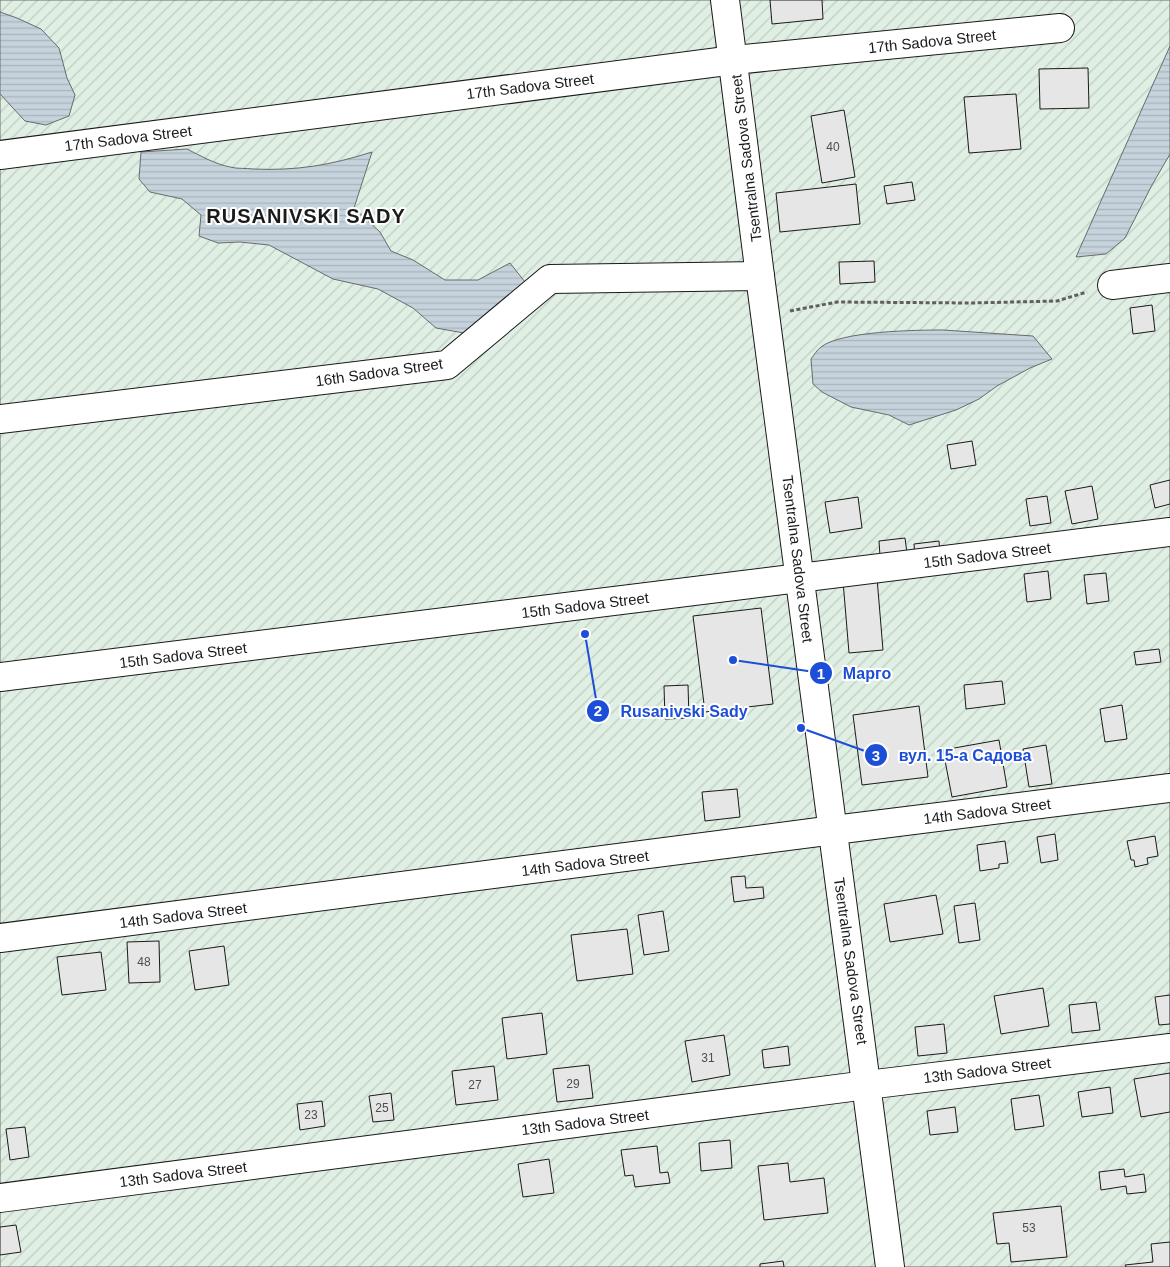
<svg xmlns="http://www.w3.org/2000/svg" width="1170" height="1267" viewBox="0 0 1170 1267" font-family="Arial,sans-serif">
<defs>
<pattern id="garden-furrows" width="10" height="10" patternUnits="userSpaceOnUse" patternTransform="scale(1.25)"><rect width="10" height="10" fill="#e0efe3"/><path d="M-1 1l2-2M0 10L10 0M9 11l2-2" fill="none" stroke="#c0ccc2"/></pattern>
<pattern id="water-rules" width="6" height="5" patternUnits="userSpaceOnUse" patternTransform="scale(1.25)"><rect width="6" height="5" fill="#c6d2dc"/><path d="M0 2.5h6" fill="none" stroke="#aab4bc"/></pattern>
</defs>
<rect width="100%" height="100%" fill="#fff"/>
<path fill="url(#garden-furrows)" stroke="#6a6a6a" d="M 0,0 L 1170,0 L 1170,1267 L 0,1267 Z"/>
<path fill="url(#water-rules)" stroke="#6a6a6a" d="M 0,12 L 17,18 L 41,29 L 59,48 L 67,78 L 75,95 L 69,116 L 46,125 L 25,121 L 0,94 Z
M 1170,46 L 1170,154 L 1152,185 L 1125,238 L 1106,254 L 1076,257 Z
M 187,149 C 201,156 215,164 230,167 C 237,169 246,168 253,169 C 297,171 331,165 372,152 L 354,208 L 380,232 L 391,251 L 413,260 L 445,280 L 478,280 L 510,263 L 529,287 L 485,323 L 464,333 L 436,328 L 413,308 L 378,289 L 333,279 L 269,245 L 240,242 L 218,243 L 199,236 L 201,215 L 182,199 L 150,192 L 139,179 L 141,152 Z
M 943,330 L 1033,336 L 1052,359 L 1030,368 L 997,386 L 979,399 L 956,410 L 909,425 L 889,415 L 851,407 L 822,392 L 813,384 L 811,359 C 814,355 817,350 821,347 C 841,331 916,330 943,330 Z"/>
<path fill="#e6e6e6" stroke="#1a1a1a" d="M 770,0 L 822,0 L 823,19 L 772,24 Z
M 1088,68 L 1089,108 L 1040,109 L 1039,69 Z
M 1016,94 L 1021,149 L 969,153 L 964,97 Z
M 844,110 L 855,177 L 822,183 L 811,116 Z
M 912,182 L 915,200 L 887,204 L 884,186 Z
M 856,184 L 860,224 L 780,232 L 776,193 Z
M 874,261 L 875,282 L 840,284 L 839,262 Z
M 1152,305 L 1155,331 L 1133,334 L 1130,308 Z
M 972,441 L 976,465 L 951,469 L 947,445 Z
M 1170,480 L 1170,504 L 1155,508 L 1150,485 Z
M 1092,486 L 1098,519 L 1072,524 L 1065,491 Z
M 1047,496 L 1051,523 L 1030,526 L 1026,499 Z
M 858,497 L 862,528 L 830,533 L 825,502 Z
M 905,538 L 907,553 L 880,556 L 879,541 Z
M 939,541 L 940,554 L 915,556 L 914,544 Z
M 1048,571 L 1051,599 L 1027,602 L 1024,574 Z
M 1106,573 L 1109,601 L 1087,604 L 1084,575 Z
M 877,578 L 883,650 L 849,653 L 843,581 Z
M 761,608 L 773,704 L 705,712 L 693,616 Z
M 1159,649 L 1161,662 L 1136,665 L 1134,652 Z
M 1002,681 L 1005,704 L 966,709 L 964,685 Z
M 688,685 L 689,718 L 665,719 L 664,686 Z
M 1122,705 L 1127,739 L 1105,742 L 1100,709 Z
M 919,706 L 928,777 L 862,785 L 853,715 Z
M 999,740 L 1007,787 L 952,797 L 943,750 Z
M 1046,745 L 1052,784 L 1029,787 L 1023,749 Z
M 737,789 L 740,817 L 705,821 L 702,792 Z
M 1055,834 L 1058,860 L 1041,863 L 1037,837 Z
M 1155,836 L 1158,856 L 1147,858 L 1148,864 L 1135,867 L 1134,860 L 1131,860 L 1127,841 Z
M 1005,841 L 1008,863 L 999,864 L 999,868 L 980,871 L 977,845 Z
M 745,876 L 746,888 L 763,887 L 764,898 L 734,902 L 731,877 Z
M 936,895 L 943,934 L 890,942 L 884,904 Z
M 975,903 L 980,940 L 959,943 L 954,906 Z
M 663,911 L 669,951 L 644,955 L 638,915 Z
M 627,929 L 633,974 L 577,981 L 571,935 Z
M 159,941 L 160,982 L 129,983 L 127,942 Z
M 224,946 L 229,985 L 195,990 L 189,951 Z
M 101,952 L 106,990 L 62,995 L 57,957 Z
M 1043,988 L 1049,1026 L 1001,1034 L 994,996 Z
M 1170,995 L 1170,1024 L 1159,1025 L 1155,997 Z
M 1096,1002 L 1100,1030 L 1072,1033 L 1069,1005 Z
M 542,1013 L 547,1054 L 507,1059 L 502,1018 Z
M 944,1024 L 947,1053 L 918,1056 L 915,1027 Z
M 724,1035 L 730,1075 L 692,1082 L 685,1041 Z
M 788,1046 L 790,1065 L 764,1068 L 762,1050 Z
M 589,1065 L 593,1098 L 557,1102 L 553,1069 Z
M 494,1066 L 498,1100 L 456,1105 L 452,1071 Z
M 1170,1073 L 1170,1112 L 1141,1117 L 1134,1079 Z
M 1110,1087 L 1113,1113 L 1082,1117 L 1078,1092 Z
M 391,1093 L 394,1120 L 373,1122 L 369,1096 Z
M 1039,1095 L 1044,1126 L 1015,1130 L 1011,1099 Z
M 322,1101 L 325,1126 L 300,1130 L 297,1104 Z
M 955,1107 L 958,1132 L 930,1135 L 927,1111 Z
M 25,1127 L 29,1157 L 10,1160 L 6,1129 Z
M 730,1140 L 732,1168 L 701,1171 L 699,1143 Z
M 657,1146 L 660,1173 L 668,1172 L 670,1183 L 635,1187 L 633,1175 L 625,1176 L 621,1150 Z
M 549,1159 L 554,1193 L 523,1197 L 518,1164 Z
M 788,1163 L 790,1182 L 824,1178 L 828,1213 L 764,1220 L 758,1166 Z
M 1124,1169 L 1125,1177 L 1144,1174 L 1146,1192 L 1127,1194 L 1126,1186 L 1101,1190 L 1099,1172 Z
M 1061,1206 L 1067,1257 L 1011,1262 L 1009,1243 L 997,1244 L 993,1213 Z
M 16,1225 L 21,1252 L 0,1255 L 0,1227 Z
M 1170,1242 L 1170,1267 L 1126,1267 L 1125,1265 L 1153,1262 L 1151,1244 Z
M 783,1261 L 784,1267 L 760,1267 L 760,1264 Z"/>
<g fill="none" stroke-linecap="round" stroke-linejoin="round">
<defs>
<path id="minor" d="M 0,155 L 734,60 L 1060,28
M 1112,285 L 1170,278
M 0,419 L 447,365 L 550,279 L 760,276
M 0,677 L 1170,532
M 0,938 L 834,830 L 1170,788
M 0,1198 L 867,1085 L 1170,1048"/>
<path id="major" d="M 725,0 L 760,276 L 890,1267"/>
</defs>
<use href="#minor" stroke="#1a1a1a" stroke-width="30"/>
<use href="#major" stroke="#1a1a1a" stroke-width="30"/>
<path stroke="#5f5f5f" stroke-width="3" stroke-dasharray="4 2.5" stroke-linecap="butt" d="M 790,311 L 837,302 L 972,303 L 1057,301 L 1087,292"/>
<use href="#minor" stroke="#fff" stroke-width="28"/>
<use href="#major" stroke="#fff" stroke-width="28"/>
</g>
<g text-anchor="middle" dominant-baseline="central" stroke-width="4" stroke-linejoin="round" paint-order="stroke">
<g font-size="12" fill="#4d4d4d">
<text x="833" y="147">40</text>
<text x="144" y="962">48</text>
<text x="708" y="1058">31</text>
<text x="573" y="1084">29</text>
<text x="475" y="1085">27</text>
<text x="382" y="1108">25</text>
<text x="311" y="1115">23</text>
<text x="1029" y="1228">53</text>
</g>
<g font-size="15" fill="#1a1a1a" stroke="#fff">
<text transform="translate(932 41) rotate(-6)">17th Sadova Street</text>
<text transform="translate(530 86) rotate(-7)">17th Sadova Street</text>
<text transform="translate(128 138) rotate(-7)">17th Sadova Street</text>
<text transform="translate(746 158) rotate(-97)">Tsentralna Sadova Street</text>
<text transform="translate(379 372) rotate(-8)">16th Sadova Street</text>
<text transform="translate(987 555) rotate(-7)">15th Sadova Street</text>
<text transform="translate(798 559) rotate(83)">Tsentralna Sadova Street</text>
<text transform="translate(585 605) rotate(-7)">15th Sadova Street</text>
<text transform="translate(183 655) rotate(-7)">15th Sadova Street</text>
<text transform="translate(987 811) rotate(-7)">14th Sadova Street</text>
<text transform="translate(585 863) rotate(-7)">14th Sadova Street</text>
<text transform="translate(183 915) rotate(-7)">14th Sadova Street</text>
<text transform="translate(851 961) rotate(82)">Tsentralna Sadova Street</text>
<text transform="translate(987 1070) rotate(-7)">13th Sadova Street</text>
<text transform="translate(585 1122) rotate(-7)">13th Sadova Street</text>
<text transform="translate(183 1174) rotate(-7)">13th Sadova Street</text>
</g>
<g font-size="20" font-weight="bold" letter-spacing="1" fill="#1a1a1a" stroke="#fff">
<text x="306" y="216">RUSANIVSKI SADY</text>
</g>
</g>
<path fill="none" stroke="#1d4ed8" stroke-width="2" d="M733 660L821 673M585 634L598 711M801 728L876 755"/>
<g fill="#1d4ed8" stroke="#fff" stroke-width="2">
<circle cx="733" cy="660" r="5"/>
<circle cx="585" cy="634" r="5"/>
<circle cx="801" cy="728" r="5"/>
<circle cx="821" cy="673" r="12"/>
<circle cx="598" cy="711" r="12"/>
<circle cx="876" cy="755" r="12"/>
</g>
<g font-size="15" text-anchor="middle" font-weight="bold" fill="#fff">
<text x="821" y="679">1</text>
<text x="598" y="716">2</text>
<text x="876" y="761">3</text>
</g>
<g font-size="16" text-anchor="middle" font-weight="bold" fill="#1d4ed8" stroke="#fff" stroke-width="4" stroke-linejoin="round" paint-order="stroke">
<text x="867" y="679">Марго</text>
<text x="684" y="717">Rusanivski Sady</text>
<text x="965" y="761">вул. 15-а Садова</text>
</g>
</svg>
